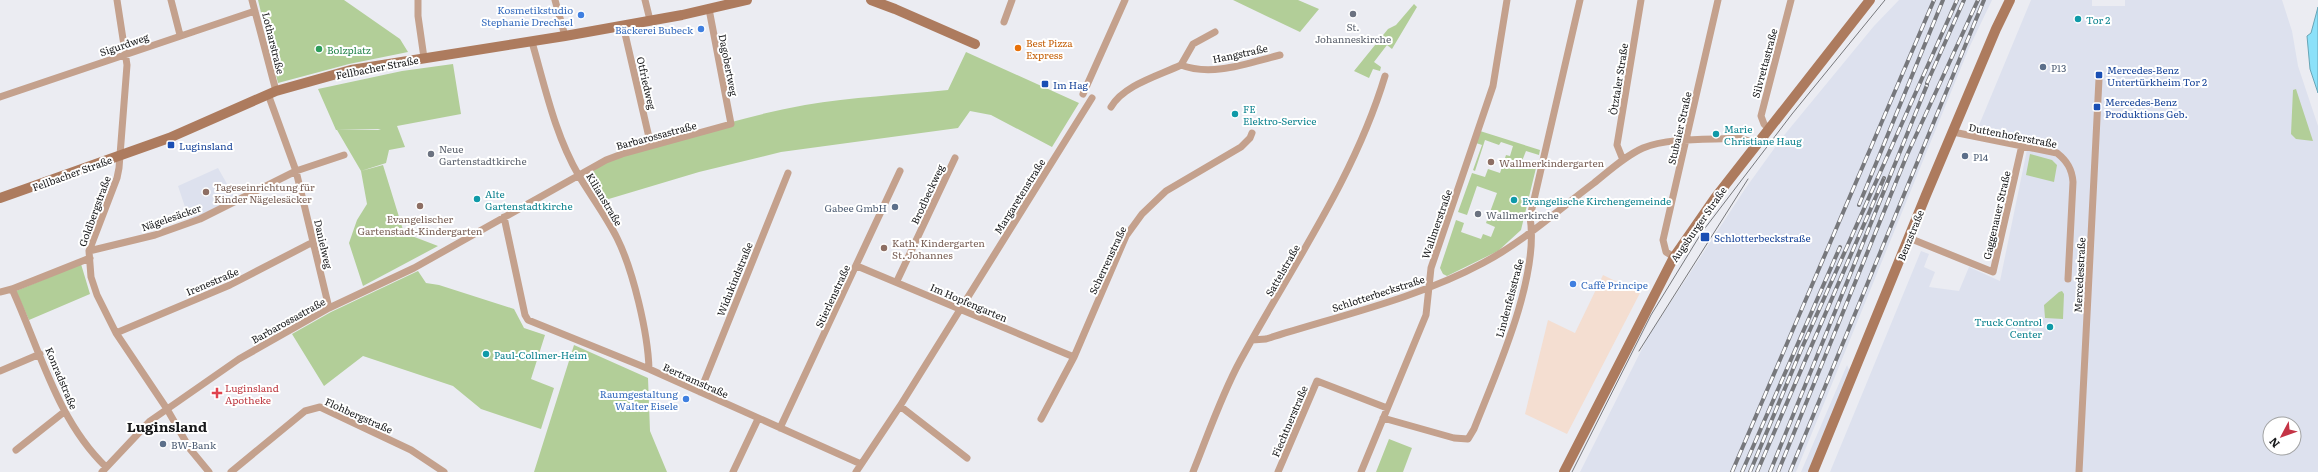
<svg xmlns="http://www.w3.org/2000/svg" width="2318" height="472" viewBox="0 0 2318 472" font-family="Literata,serif">
<rect width="100%" height="100%" fill="#ebecf2"/>
<path fill="#f4ded1" d="M 1603,275 L 1640,293 L 1567,434 L 1525,414 L 1548,320 L 1575,333 Z"/>
<path fill="#dde1ee" fill-rule="evenodd" d="M 1899,0 L 1992,0 L 1969,48 L 1796,472 L 1580,472 L 1648,337 L 1745,189 L 1781,139 L 1874,26 Z
M 2031,0 L 2092,0 L 2092,6 L 2125,6 L 2125,0 L 2282,0 L 2292,31 L 2298,66 L 2318,126 L 2318,472 L 1830,472 L 1921,251 L 1929,254 L 1924,267 L 1935,272 L 1929,287 L 1959,291 L 1969,267 L 2000,281 L 2029,140 L 1977,130 ZM 2270,424 L 2294,424 L 2294,448 L 2270,448 Z
M 218,168 L 235,198 L 201,216 L 189,219 L 178,186 Z
M 1847,365 L 1850,372 L 1811,472 L 1801,472 Z"/>
<path fill="#b2ce98" d="M 258,0 L 344,0 L 400,39 L 408,52 L 349,64 L 278,83 Z
M 1233,0 L 1298,0 L 1319,9 L 1300,32 Z
M 1414,4 L 1417,7 L 1392,49 L 1387,45 L 1374,62 L 1381,67 L 1380,71 L 1373,69 L 1369,78 L 1354,71 L 1388,29 L 1396,25 Z
M 966,52 L 1079,103 L 1052,147 L 991,115 L 970,111 L 958,128 L 781,152 L 699,172 L 602,201 L 590,174 L 606,160 C 672,140 738,117 805,105 C 852,97 900,95 948,90 Z
M 453,64 L 461,114 L 397,126 L 405,147 L 389,150 L 386,163 L 361,171 L 337,130 L 378,130 L 381,129 L 336,130 L 318,89 L 402,71 Z
M 2296,89 L 2313,141 L 2296,139 L 2291,134 L 2293,90 Z
M 1480,131 L 1540,150 L 1539,155 L 1526,151 L 1522,161 L 1536,168 L 1521,230 L 1498,251 L 1447,276 L 1443,274 L 1440,268 L 1456,220 L 1464,223 L 1461,232 L 1481,239 L 1483,234 L 1491,237 L 1495,227 L 1486,223 L 1497,193 L 1477,186 L 1467,215 L 1458,212 L 1472,173 L 1485,177 L 1488,169 L 1500,173 L 1506,155 L 1510,156 L 1513,146 L 1501,142 L 1499,145 L 1485,140 L 1475,171 L 1473,170 L 1482,145 L 1476,143 Z
M 2030,154 L 2052,160 L 2057,165 L 2054,182 L 2026,175 Z
M 383,165 L 404,233 L 438,246 L 363,286 L 349,243 L 357,220 L 367,204 L 361,171 Z
M 81,264 L 90,294 L 29,320 L 16,291 Z
M 418,271 L 426,283 L 439,285 L 514,309 L 524,328 L 545,335 L 531,379 L 554,388 L 541,429 L 481,409 L 453,386 L 363,356 L 324,386 L 292,334 L 331,312 Z
M 2059,292 L 2062,291 L 2064,294 L 2063,319 L 2045,318 L 2044,305 Z
M 574,345 L 648,378 L 650,431 L 667,472 L 534,472 Z
M 1389,439 L 1412,448 L 1403,472 L 1376,472 Z"/>
<path fill="#8ce1f9" stroke="#69a5b6" d="M 2318,7 L 2318,93 L 2310,69 L 2307,36 L 2311,33 Z"/>
<g fill="none" stroke-linecap="round" stroke-linejoin="round">
<path stroke="#c4a18d" stroke-width="7" d="M 117,0 L 127,65 L 119,168 L 117,178 L 89,251 L 91,277 L 97,295 L 116,333 L 167,409 L 190,449 L 209,472
M 171,0 L 180,35
M 252,0 L 276,91
M 418,0 L 418,16 L 424,58
M 555,0 L 565,36
M 645,0 L 650,20
M 1004,22 L 1012,0
M 623,25 L 651,146
M 532,42 C 545,87 555,135 579,176 C 591,196 606,216 617,238 C 633,270 648,333 649,369
M 1181,65 L 1193,44 L 1215,32
M 268,94 L 296,171 L 329,308
M 1083,94 L 1125,0
M 0,97 L 255,11
M 1111,107 C 1124,85 1158,76 1181,65 C 1212,77 1248,63 1280,55
M 1769,129 L 1764,124 L 1761,116 L 1791,0
M 1953,132 L 2057,153 C 2067,161 2072,169 2073,182 L 2068,279
M 1623,160 L 1617,145 L 1641,0
M 504,217 L 525,315 L 528,320 L 649,369 L 861,464
M 1909,238 L 1993,272 L 2022,145
M 89,251 L 155,235 L 200,219 L 296,171 L 344,155
M 1674,257 L 1666,252 L 1663,240 L 1718,0
M 857,266 L 1074,357
M 897,281 L 955,158
M 12,289 C 40,350 57,420 106,467
M 0,292 L 12,289 L 90,258
M 116,333 L 230,285 L 313,242
M 1252,340 L 1266,339 C 1338,316 1416,299 1483,263 C 1523,242 1558,210 1594,183 C 1609,171 1625,156 1643,148 C 1669,137 1712,140 1740,138 L 1749,141 L 1756,146
M 0,371 L 40,354
M 700,392 L 788,173
M 900,406 L 967,458
M 1383,418 L 1454,438 L 1468,439 L 1474,429 C 1496,373 1540,277 1530,217 L 1580,0
M 1041,419 L 1074,357 L 1126,236 L 1142,214 L 1166,191 L 1241,147 L 1250,138 L 1252,133
M 780,428 L 900,171
M 16,450 L 64,412
M 102,472 L 150,421 L 239,359 L 329,308 L 414,268 L 606,160 L 622,154 L 731,124 L 709,9
M 231,472 L 305,411 L 320,407 L 411,450 L 444,472
M 733,472 L 758,419
M 856,472 L 900,406 L 1092,98
M 1193,472 C 1208,435 1221,396 1240,361 C 1291,267 1354,179 1385,76
M 1278,472 L 1317,381 L 1387,408
M 1361,472 L 1426,315 L 1431,268 L 1493,86 L 1507,0
M 2079,472 L 2099,79"/>
<path stroke="#ad7b5e" stroke-width="10" d="M 871,0 L 895,9 L 975,44
M 0,198 L 169,138 L 276,91 L 351,70 L 565,36 L 682,15 L 747,0
M 1564,472 L 1674,257 L 1715,198 L 1870,0
M 1813,472 L 1926,195 L 1996,29 L 2010,0"/>
<path stroke="#77787c" stroke-width="1" d="M 1639,351 L 1748,179
M 1572,472 L 1651,315 L 1702,232 L 1792,114 L 1885,0"/>
<defs>
<path id="rail" d="M 1927,83 L 1964,0
M 1859,205 L 1943,0
M 1732,472 L 1934,0
M 1742,472 L 1840,247
M 1750,472 L 1801,350 L 1957,0
M 1757,472 L 1884,178
M 1770,472 L 1927,85
M 1778,472 L 1907,155 L 1978,0
M 1790,472 L 1984,0"/>
</defs>
<use href="#rail" stroke="#77787c" stroke-width="4"/>
<use href="#rail" stroke="#fff" stroke-width="2.5" stroke-dasharray="8" stroke-linecap="butt"/>
</g>
<g fill="#6b7280" stroke="#fff" stroke-width="1.5">
<circle cx="1353" cy="14" r="4"/>
<circle cx="431" cy="154" r="4"/>
<circle cx="1478" cy="214" r="4"/>
</g>
<g fill="#3f7fe0" stroke="#fff" stroke-width="1.5">
<circle cx="581" cy="15" r="4"/>
<circle cx="701" cy="29" r="4"/>
<circle cx="1573" cy="284" r="4"/>
<circle cx="686" cy="399" r="4"/>
</g>
<g fill="#0f9aa8" stroke="#fff" stroke-width="1.5">
<circle cx="2078" cy="19" r="4"/>
<circle cx="1235" cy="114" r="4"/>
<circle cx="1716" cy="134" r="4"/>
<circle cx="477" cy="199" r="4"/>
<circle cx="1514" cy="200" r="4"/>
<circle cx="2050" cy="327" r="4"/>
<circle cx="486" cy="354" r="4"/>
</g>
<circle fill="#e8710a" stroke="#fff" stroke-width="1.5" cx="1018" cy="48" r="4"/>
<circle fill="#2e9e5b" stroke="#fff" stroke-width="1.5" cx="319" cy="49" r="4"/>
<g fill="#5c6f8a" stroke="#fff" stroke-width="1.5">
<circle cx="2043" cy="67" r="4"/>
<circle cx="1965" cy="156" r="4"/>
<circle cx="895" cy="207" r="4"/>
<circle cx="163" cy="444" r="4"/>
</g>
<g fill="#1a4fb4" stroke="#fff" stroke-width="1.5">
<rect x="2095" y="71" width="8" height="8" rx="2"/>
<rect x="1041" y="80" width="8" height="8" rx="2"/>
<rect x="2093" y="103" width="8" height="8" rx="2"/>
<rect x="167" y="141" width="8" height="8" rx="2"/>
<rect x="1700" y="232" width="10" height="10" rx="2"/>
</g>
<g fill="#8d6e63" stroke="#fff" stroke-width="1.5">
<circle cx="1491" cy="162" r="4"/>
<circle cx="206" cy="192" r="4"/>
<circle cx="420" cy="206" r="4"/>
<circle cx="884" cy="248" r="4"/>
</g>
<path fill="#e0444e" stroke="#fff" stroke-width="1.5" d="M215 387h4v4h4v4h-4v4h-4v-4h-4v-4h4z"/>
<g text-anchor="middle" dominant-baseline="central" stroke-width="4" stroke-linejoin="round" paint-order="stroke">
<g font-size="10" fill="#366cbe" stroke="#fff" text-anchor="end">
<text x="573" y="9">Kosmetikstudio<tspan x="573" dy="12">Stephanie Drechsel</tspan></text>
<text x="693" y="29">Bäckerei Bubeck</text>
<text x="1581" y="284" text-anchor="start">Caffè Principe</text>
<text x="678" y="393">Raumgestaltung<tspan x="678" dy="12">Walter Eisele</tspan></text>
</g>
<g font-size="10" fill="#0d838f" stroke="#fff" text-anchor="start">
<text x="2086" y="19">Tor 2</text>
<text x="1243" y="108">FE<tspan x="1243" dy="12">Elektro-Service</tspan></text>
<text x="1724" y="128">Marie<tspan x="1724" dy="12">Christiane Haug</tspan></text>
<text x="485" y="193">Alte<tspan x="485" dy="12">Gartenstadtkirche</tspan></text>
<text x="1522" y="200">Evangelische Kirchengemeinde</text>
<text x="2042" y="321" text-anchor="end">Truck Control<tspan x="2042" dy="12">Center</tspan></text>
<text x="494" y="354">Paul-Collmer-Heim</text>
</g>
<g font-size="10" fill="#5b616d" stroke="#fff" text-anchor="start">
<text x="1353" y="26" text-anchor="middle">St.<tspan x="1353" dy="12">Johanneskirche</tspan></text>
<text x="439" y="148">Neue<tspan x="439" dy="12">Gartenstadtkirche</tspan></text>
<text x="1486" y="214">Wallmerkirche</text>
</g>
<g font-size="10" fill="#c56008" stroke="#fff" text-anchor="start">
<text x="1026" y="42">Best Pizza<tspan x="1026" dy="12">Express</tspan></text>
</g>
<g font-size="10" fill="#17181a" stroke="#fff">
<text transform="translate(274 43) rotate(76)">Lotharstraße</text>
<text transform="translate(124 44) rotate(-19)">Sigurdweg</text>
<text transform="translate(1240 53) rotate(-12)">Hangstraße</text>
<text transform="translate(1764 63) rotate(-75)">Silvrettastraße</text>
<text transform="translate(729 65) rotate(79)">Dagobertweg</text>
<text transform="translate(377 67) rotate(-11)">Fellbacher Straße</text>
<text transform="translate(1618 79) rotate(-81)">Ötztaler Straße</text>
<text transform="translate(647 83) rotate(77)">Otfriedweg</text>
<text transform="translate(1679 128) rotate(-77)">Stubaier Straße</text>
<text transform="translate(656 135) rotate(-15)">Barbarossastraße</text>
<text transform="translate(2013 135) rotate(11)">Duttenhoferstraße</text>
<text transform="translate(72 173) rotate(-20)">Fellbacher Straße</text>
<text transform="translate(927 194) rotate(-65)">Brodbeckweg</text>
<text transform="translate(1019 196) rotate(-58)">Margaretenstraße</text>
<text transform="translate(605 199) rotate(59)">Kilianstraße</text>
<text transform="translate(94 211) rotate(-70)">Goldbergstraße</text>
<text transform="translate(1996 215) rotate(-77)">Gaggenauer Straße</text>
<text transform="translate(171 217) rotate(-19)">Nägelesäcker</text>
<text transform="translate(1436 224) rotate(-71)">Wallmerstraße</text>
<text transform="translate(1698 224) rotate(-55)">Augsburger Straße</text>
<text transform="translate(1910 235) rotate(-68)">Benzstraße</text>
<text transform="translate(324 244) rotate(77)">Danielweg</text>
<text transform="translate(1107 260) rotate(-65)">Scherrenstraße</text>
<text transform="translate(1282 270) rotate(-60)">Sattelstraße</text>
<text transform="translate(2079 275) rotate(-87)">Mercedesstraße</text>
<text transform="translate(734 279) rotate(-68)">Widukindstraße</text>
<text transform="translate(212 281) rotate(-23)">Irenestraße</text>
<text transform="translate(1378 293) rotate(-18)">Schlotterbeckstraße</text>
<text transform="translate(832 296) rotate(-65)">Stierlenstraße</text>
<text transform="translate(1509 298) rotate(-75)">Lindenfelsstraße</text>
<text transform="translate(969 302) rotate(23)">Im Hopfengarten</text>
<text transform="translate(288 320) rotate(-29)">Barbarossastraße</text>
<text transform="translate(62 378) rotate(67)">Konradstraße</text>
<text transform="translate(696 380) rotate(24)">Bertramstraße</text>
<text transform="translate(359 415) rotate(24)">Flohbergstraße</text>
<text transform="translate(1289 421) rotate(-67)">Fiechtnerstraße</text>
</g>
<g font-size="10" fill="#27864d" stroke="#fff" text-anchor="start">
<text x="327" y="49">Bolzplatz</text>
</g>
<g font-size="10" fill="#4e5e75" stroke="#fff" text-anchor="start">
<text x="2051" y="67">P13</text>
<text x="1973" y="156">P14</text>
<text x="887" y="207" text-anchor="end">Gabee GmbH</text>
<text x="171" y="444">BW-Bank</text>
</g>
<g font-size="10" fill="#164399" stroke="#fff" text-anchor="start">
<text x="2107" y="69">Mercedes-Benz<tspan x="2107" dy="12">Untertürkheim Tor 2</tspan></text>
<text x="1053" y="84">Im Hag</text>
<text x="2105" y="101">Mercedes-Benz<tspan x="2105" dy="12">Produktions Geb.</tspan></text>
<text x="179" y="145">Luginsland</text>
<text x="1714" y="237">Schlotterbeckstraße</text>
</g>
<g font-size="10" fill="#785e54" stroke="#fff" text-anchor="start">
<text x="1499" y="162">Wallmerkindergarten</text>
<text x="214" y="186">Tageseinrichtung für<tspan x="214" dy="12">Kinder Nägelesäcker</tspan></text>
<text x="420" y="218" text-anchor="middle">Evangelischer<tspan x="420" dy="12">Gartenstadt-Kindergarten</tspan></text>
<text x="892" y="242">Kath. Kindergarten<tspan x="892" dy="12">St. Johannes</tspan></text>
</g>
<g font-size="10" fill="#be3a42" stroke="#fff" text-anchor="start">
<text x="225" y="387">Luginsland<tspan x="225" dy="12">Apotheke</tspan></text>
</g>
<g font-size="14" font-weight="bold" fill="#17181a" stroke="#fff">
<text x="167" y="426">Luginsland</text>
</g>
</g>
<g transform="translate(2282 436) rotate(229)"><circle r="19" fill="#ffffff" stroke="#a2a3a3"/>
<path d="M0-3L7 15L0 10L-7 15Z" fill="#c43345"/>
<text y="-6" font-size="11" font-weight="bold" text-anchor="middle" fill="#17181a">N</text>
</g>
</svg>
